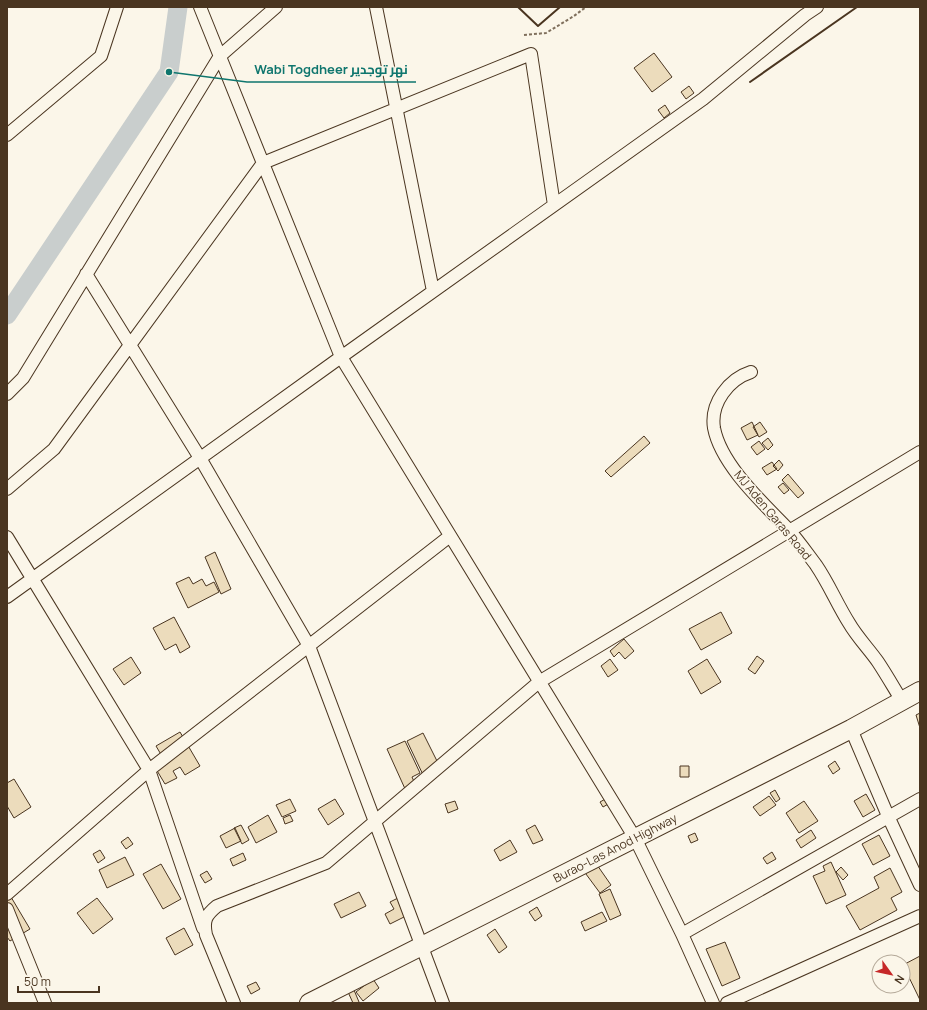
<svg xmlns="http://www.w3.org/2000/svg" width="927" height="1010" viewBox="0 0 927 1010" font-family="Manrope,Cairo,sans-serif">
<rect width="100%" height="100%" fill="#fbf6e9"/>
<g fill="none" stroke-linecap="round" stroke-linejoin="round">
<path stroke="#c9cecd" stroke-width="19" d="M 7,315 L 169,72 L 178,7"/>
</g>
<path fill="#ecdcbc" stroke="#4a3520" d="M 654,53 L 672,77 L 652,92 L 634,68 Z
M 689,86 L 694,93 L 686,99 L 681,92 Z
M 665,105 L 670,113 L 664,118 L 658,110 Z
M 752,422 L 758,435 L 747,440 L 741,428 Z
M 760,422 L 767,432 L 759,437 L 753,427 Z
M 644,436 L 650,443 L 611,477 L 605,471 Z
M 768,438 L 773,445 L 768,450 L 762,443 Z
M 759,441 L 765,449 L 757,455 L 751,447 Z
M 779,460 L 783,465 L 778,471 L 773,466 Z
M 772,462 L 777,469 L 767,475 L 762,468 Z
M 788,474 L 804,493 L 798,498 L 782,480 Z
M 783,483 L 789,490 L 784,494 L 778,487 Z
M 215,552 L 231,589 L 221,594 L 205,557 Z
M 189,577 L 193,584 L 202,579 L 206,586 L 214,582 L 219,592 L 188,608 L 176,583 Z
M 721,612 L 732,633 L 701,650 L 689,629 Z
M 174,617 L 190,647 L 180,653 L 176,644 L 165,650 L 153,628 Z
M 624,639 L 634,651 L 625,659 L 619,652 L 614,657 L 610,651 Z
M 757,656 L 764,661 L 755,674 L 748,669 Z
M 131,657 L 141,673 L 124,685 L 113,669 Z
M 610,659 L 618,670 L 608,677 L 601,666 Z
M 707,659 L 721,682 L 701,694 L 688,671 Z
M 920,713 L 920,728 L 916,715 Z
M 180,732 L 200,766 L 185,775 L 180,767 L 173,771 L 177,778 L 165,784 L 156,769 L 166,763 L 156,746 Z
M 423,733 L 442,771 L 425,779 L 407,741 Z
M 405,741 L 420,773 L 412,777 L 416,786 L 406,791 L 387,749 Z
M 835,761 L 840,769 L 833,774 L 828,766 Z
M 680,766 L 689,766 L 689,777 L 680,777 Z
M 14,779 L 31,807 L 14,818 L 7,806 L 7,783 Z
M 775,790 L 780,799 L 776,802 L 770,793 Z
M 866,794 L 875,810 L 863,817 L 854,801 Z
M 769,796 L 776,805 L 760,816 L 753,807 Z
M 607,798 L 610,803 L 603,807 L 600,802 Z
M 290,799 L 296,811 L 282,817 L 276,805 Z
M 335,799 L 344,814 L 328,825 L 318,809 Z
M 455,801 L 458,809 L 448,813 L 445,804 Z
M 804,801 L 818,821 L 799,833 L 786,813 Z
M 268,815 L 277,832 L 256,843 L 248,827 Z
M 290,815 L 293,821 L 285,824 L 283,818 Z
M 241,825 L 249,840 L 242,844 L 234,828 Z
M 535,825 L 543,840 L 533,844 L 526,830 Z
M 235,828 L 241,841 L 226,848 L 220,836 Z
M 811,830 L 816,838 L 801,848 L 796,840 Z
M 695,833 L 698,840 L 691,843 L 688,836 Z
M 879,835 L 890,856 L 873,865 L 862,844 Z
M 128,837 L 133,844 L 126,849 L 121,842 Z
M 510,840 L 517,852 L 500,861 L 494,850 Z
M 100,850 L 105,858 L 98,863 L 93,854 Z
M 772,852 L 776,859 L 767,864 L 763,858 Z
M 243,853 L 246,860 L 233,866 L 230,859 Z
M 125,857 L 134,875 L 107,888 L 99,870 Z
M 595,862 L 611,885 L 600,893 L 583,870 Z
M 831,862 L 846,895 L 826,904 L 813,876 L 825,871 L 823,866 Z
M 161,864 L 181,899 L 163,909 L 143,874 Z
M 841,867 L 848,875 L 843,880 L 836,872 Z
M 890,868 L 902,892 L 891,898 L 897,910 L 860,930 L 846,906 L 879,888 L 874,877 Z
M 207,871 L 212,879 L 205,883 L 200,875 Z
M 610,889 L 621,915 L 610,920 L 599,894 Z
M 359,892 L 366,906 L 341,918 L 334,904 Z
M 406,894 L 406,916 L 390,924 L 385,914 L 394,909 L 390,902 Z
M 11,897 L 30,929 L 10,941 L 7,937 L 7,899 Z
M 97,898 L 113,919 L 93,934 L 77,913 Z
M 537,907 L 542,916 L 535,921 L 529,912 Z
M 602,912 L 607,921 L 585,931 L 581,922 Z
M 184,928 L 193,945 L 175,955 L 166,938 Z
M 495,929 L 507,947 L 499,953 L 487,935 Z
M 725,942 L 740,978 L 722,986 L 706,949 Z
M 920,956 L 920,1000 L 903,965 Z
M 373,979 L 379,988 L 363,1001 L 356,992 Z
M 256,982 L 260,989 L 251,994 L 247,986 Z
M 354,990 L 359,1002 L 358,1003 L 353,1003 L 348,992 Z"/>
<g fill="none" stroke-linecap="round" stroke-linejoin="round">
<defs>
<path id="minor" d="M 200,7 L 341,357 L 635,838 L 682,934 L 713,1003
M 376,7 L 433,291
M 7,135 L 101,56 L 117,7
M 86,274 L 200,458 L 309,646 L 443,1003
M 751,372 C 729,379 710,403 714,428 C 721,465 763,503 788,529 C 798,540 807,553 816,565 C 829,584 837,604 849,623 C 857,637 869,649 878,662 C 886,674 894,688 902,701
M 7,394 L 23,378 L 220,56 L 276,7
M 7,489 L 54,449 L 263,163 L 531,54 L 554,205
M 7,537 L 149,770 L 203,928
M 7,597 L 341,357 L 703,99 L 805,15 L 817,7
M 851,729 L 888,816 L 920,885
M 7,894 L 149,770 L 450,536
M 7,909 L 45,1003
M 682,934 L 920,799
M 234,1003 L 206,935 C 203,920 206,915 217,906 L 326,863 L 539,682 L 920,452
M 727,1003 L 920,916"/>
<path id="highway" d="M 309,1003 L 851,729 L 920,691"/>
</defs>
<use href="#minor" stroke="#4a3520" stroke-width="14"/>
<use href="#highway" stroke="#4a3520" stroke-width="20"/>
<path stroke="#7f6f5c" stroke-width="2" stroke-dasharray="3 2" stroke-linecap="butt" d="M 524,35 L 546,33 L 574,16 L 586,7"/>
<use href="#minor" stroke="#fbf6e9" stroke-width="12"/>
<use href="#highway" stroke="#fbf6e9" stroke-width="18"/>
<path stroke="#4a3520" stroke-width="2" d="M 518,7 L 538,26 L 560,7
M 750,82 L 857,7"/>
</g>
<g text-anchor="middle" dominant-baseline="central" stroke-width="3" stroke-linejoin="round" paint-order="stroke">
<g font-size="12" fill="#4a3520" stroke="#fbf6e9">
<text transform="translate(773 515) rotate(50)">MJ Aden Garas Road</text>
<text transform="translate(615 848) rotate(-27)">Burao-Las Anod Highway</text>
</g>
</g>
<path fill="none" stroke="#0f766e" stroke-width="1.5" d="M169 72L247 82H416"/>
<circle fill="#0f766e" stroke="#fbf6e9" stroke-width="1.5" cx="169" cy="72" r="4"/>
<g font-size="13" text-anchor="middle" font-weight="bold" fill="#0f766e" stroke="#fbf6e9" stroke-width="3" stroke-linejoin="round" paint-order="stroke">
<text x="331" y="74">Wabi Togdheer نهر توجدير</text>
</g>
<rect width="927" height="1010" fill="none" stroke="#4a3520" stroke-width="16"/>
<g transform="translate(891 974) rotate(123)"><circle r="19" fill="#fbf6e9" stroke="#b4a999"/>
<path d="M0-3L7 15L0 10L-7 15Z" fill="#c62828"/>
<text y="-6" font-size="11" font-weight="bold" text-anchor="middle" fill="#4a3520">N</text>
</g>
<path d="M18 986v6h81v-6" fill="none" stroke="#4a3520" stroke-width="2"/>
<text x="24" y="986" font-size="12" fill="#4a3520" stroke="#fbf6e9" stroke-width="3" paint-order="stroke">50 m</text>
</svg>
